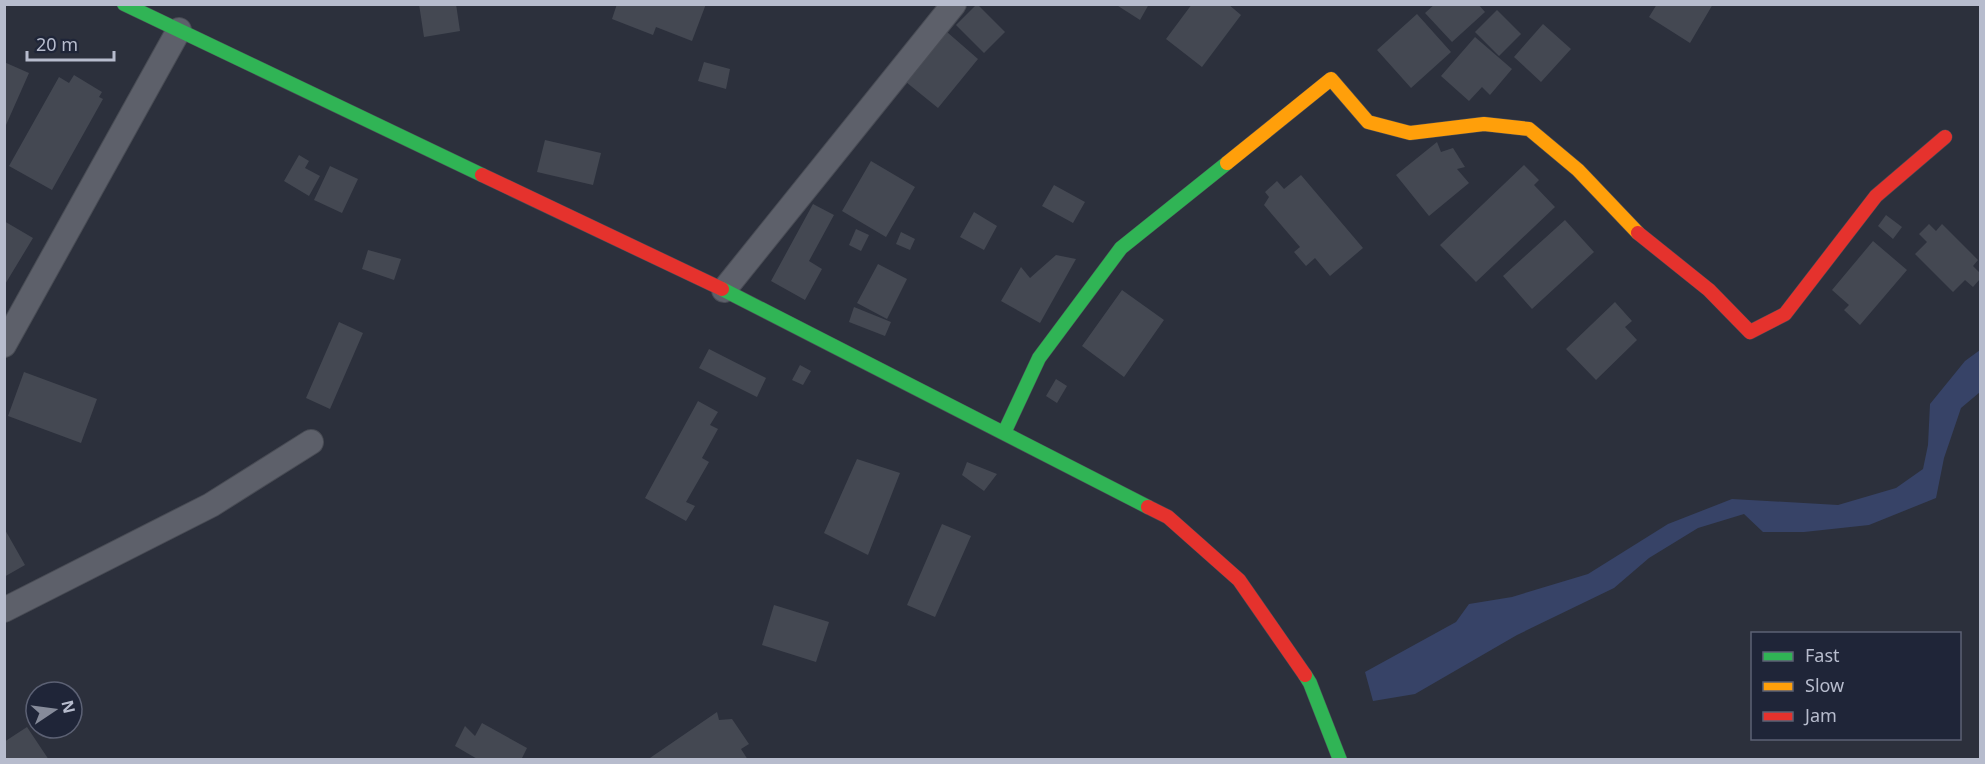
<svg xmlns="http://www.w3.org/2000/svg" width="1985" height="764" viewBox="0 0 1985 764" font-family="'Noto Sans',sans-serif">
<rect width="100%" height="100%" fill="#2c303c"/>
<path fill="#374367" d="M 1980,350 L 1980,392 L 1961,408 L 1944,458 L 1936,498 L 1869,525 L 1804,532 L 1763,532 L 1744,514 L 1698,528 L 1649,558 L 1614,588 L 1517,635 L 1415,694 L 1373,701 L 1365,672 L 1456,622 L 1469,604 L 1512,597 L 1588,574 L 1668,524 L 1732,499 L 1838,505 L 1896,488 L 1923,469 L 1928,445 L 1930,404 L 1965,361 Z"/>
<path fill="#444852" d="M 419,4 L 456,4 L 460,31 L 424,37 Z
M 617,4 L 706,4 L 692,41 L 656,27 L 653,35 L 612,19 Z
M 977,4 L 1005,32 L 984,53 L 956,25 Z
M 1115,4 L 1149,4 L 1140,20 Z
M 1192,4 L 1228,4 L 1241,15 L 1202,67 L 1166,39 Z
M 1435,4 L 1478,4 L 1485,12 L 1452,42 L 1425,13 Z
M 1657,4 L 1713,4 L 1690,43 L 1649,17 Z
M 1497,10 L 1521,34 L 1499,56 L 1475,32 Z
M 1417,14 L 1451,52 L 1411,88 L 1377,50 Z
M 1543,24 L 1571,49 L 1541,82 L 1514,57 Z
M 947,32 L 978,59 L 938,108 L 906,82 Z
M 1475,37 L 1512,69 L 1490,95 L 1482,87 L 1469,101 L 1441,76 Z
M 4,62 L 29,73 L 6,125 L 4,124 Z
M 704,62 L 730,69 L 726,89 L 698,81 Z
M 74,75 L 102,92 L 99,97 L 103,99 L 52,190 L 9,166 L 59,77 L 69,83 Z
M 545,140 L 601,153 L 593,185 L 537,172 Z
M 1437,142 L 1441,152 L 1453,148 L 1465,167 L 1457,169 L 1469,183 L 1429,216 L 1396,175 Z
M 299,155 L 309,161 L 305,168 L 320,176 L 309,196 L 284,181 Z
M 871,161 L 915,187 L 886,237 L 842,211 Z
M 1524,165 L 1539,180 L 1534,185 L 1555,207 L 1476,282 L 1440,245 Z
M 330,166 L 358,179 L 342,213 L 314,200 Z
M 1301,175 L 1363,248 L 1330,276 L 1315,258 L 1306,266 L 1294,252 L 1300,247 L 1264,205 L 1269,197 L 1265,192 L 1277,181 L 1284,189 Z
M 1054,185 L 1085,202 L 1073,223 L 1042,206 Z
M 813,204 L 834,215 L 809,261 L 822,269 L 805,300 L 771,281 Z
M 974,212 L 997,226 L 984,250 L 960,237 Z
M 1886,215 L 1902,227 L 1893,239 L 1878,226 Z
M 1565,220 L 1594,252 L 1532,309 L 1503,276 Z
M 4,221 L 33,238 L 4,286 Z
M 1929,224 L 1936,231 L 1942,224 L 1978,260 L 1973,266 L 1980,273 L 1980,279 L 1973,287 L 1965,280 L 1953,292 L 1915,254 L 1927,242 L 1919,234 Z
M 856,229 L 869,235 L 861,251 L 849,245 Z
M 901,232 L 915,239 L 910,250 L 896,244 Z
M 1873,241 L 1907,270 L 1860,325 L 1844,310 L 1849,305 L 1832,290 Z
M 368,250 L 401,259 L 394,280 L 362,269 Z
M 1056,255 L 1076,259 L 1040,323 L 1001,301 L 1021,267 L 1030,278 Z
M 878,264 L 907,279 L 887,319 L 857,303 Z
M 1122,290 L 1164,320 L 1124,377 L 1082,346 Z
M 1615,302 L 1632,321 L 1625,327 L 1637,340 L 1596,380 L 1566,349 Z
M 854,307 L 891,322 L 885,336 L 849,322 Z
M 339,322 L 363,333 L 330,409 L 306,398 Z
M 709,349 L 766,378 L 757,397 L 699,368 Z
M 800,365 L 811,371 L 803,385 L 792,380 Z
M 24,372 L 97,399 L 81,443 L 8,416 Z
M 1056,379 L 1067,386 L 1057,403 L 1046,396 Z
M 698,401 L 718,412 L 710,425 L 718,429 L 702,458 L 709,462 L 686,502 L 695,506 L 686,521 L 645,498 Z
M 857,459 L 900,473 L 868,555 L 824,533 Z
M 967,462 L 997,474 L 984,491 L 962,475 Z
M 942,524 L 971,536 L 935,617 L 907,605 Z
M 4,528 L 25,565 L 4,577 Z
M 774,605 L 829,622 L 816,662 L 762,645 Z
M 717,712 L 719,720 L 732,719 L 749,744 L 741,749 L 748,760 L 647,760 Z
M 482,723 L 527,748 L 521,760 L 479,760 L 455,746 L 465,726 L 475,736 Z
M 27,727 L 49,760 L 4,760 L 4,742 Z"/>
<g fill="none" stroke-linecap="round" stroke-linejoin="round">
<defs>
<path id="street" d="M 724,290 L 954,4
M 4,345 L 179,30
M 4,610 L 211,505 L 311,442"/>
<path id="fast" d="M 124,4 L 482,175
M 722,289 L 1148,507
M 1004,433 L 1039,358 L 1121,248 L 1227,163
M 1305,675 L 1310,683 L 1340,760"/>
<path id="slow" d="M 1227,163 L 1331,79 L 1368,122 L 1410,133 L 1484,124 L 1529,129 L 1578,170 L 1638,233"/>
<path id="jam" d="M 482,175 L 722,289
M 1638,233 L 1709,290 L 1750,332 L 1785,314 L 1876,196 L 1945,137
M 1148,507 L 1168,517 L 1239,580 L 1305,675"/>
</defs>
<use href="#street" stroke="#494c55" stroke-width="26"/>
<use href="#fast" stroke="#494c55" stroke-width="15"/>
<use href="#slow" stroke="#494c55" stroke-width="15"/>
<use href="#jam" stroke="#494c55" stroke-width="15"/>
<use href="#street" stroke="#5d606a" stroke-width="24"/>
<use href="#fast" stroke="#30b455" stroke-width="14"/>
<use href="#slow" stroke="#ff9f0a" stroke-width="14"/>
<use href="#jam" stroke="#e5322d" stroke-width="14"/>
</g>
<rect width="1985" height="764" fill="none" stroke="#b7bccd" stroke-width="12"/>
<rect x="1751" y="632" width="210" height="108" fill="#1f2538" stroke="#5c6174" stroke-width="1.5"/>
<rect x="1763" y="652" width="30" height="9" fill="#30b455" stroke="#5c6174" stroke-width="1.5"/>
<text x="1805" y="662" font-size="18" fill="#b7bccd">Fast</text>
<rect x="1763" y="682" width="30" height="9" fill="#ff9f0a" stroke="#5c6174" stroke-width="1.5"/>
<text x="1805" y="692" font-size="18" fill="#b7bccd">Slow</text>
<rect x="1763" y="712" width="30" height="9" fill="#e5322d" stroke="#5c6174" stroke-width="1.5"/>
<text x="1805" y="722" font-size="18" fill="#b7bccd">Jam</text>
<g transform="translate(54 710) rotate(77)"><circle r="28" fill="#1f2538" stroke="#5c6174" stroke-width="1.5"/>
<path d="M0-4.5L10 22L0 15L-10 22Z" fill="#868b9a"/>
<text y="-9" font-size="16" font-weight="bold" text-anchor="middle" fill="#b7bccd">N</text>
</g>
<path d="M27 51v9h87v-9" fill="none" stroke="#b7bccd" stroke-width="3"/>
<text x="36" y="51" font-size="18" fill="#b7bccd" stroke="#1f2538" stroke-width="4.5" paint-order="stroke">20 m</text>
</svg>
